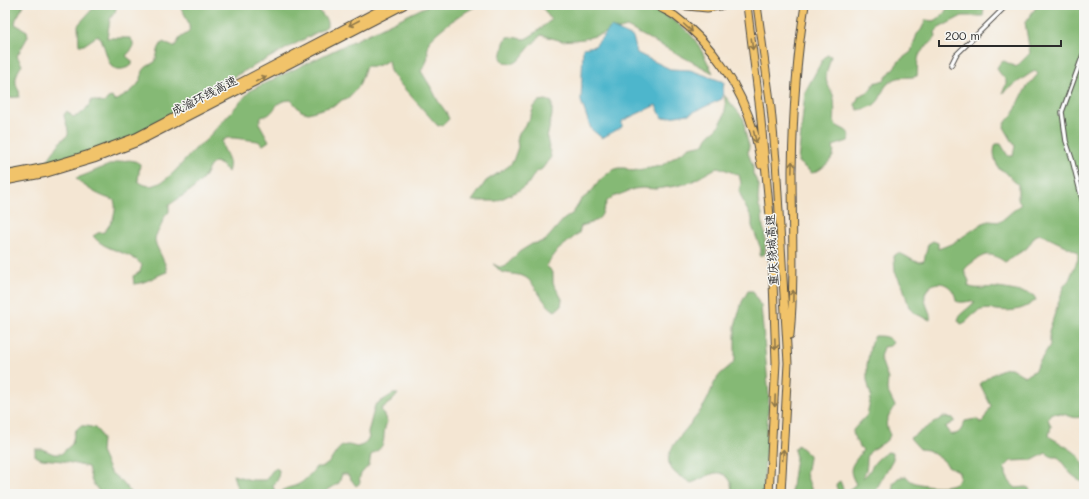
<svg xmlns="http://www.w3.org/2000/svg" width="1089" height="499" viewBox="0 0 1089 499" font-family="Mali,'LXGW WenKai TC',sans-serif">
<rect width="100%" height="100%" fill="#f6f6f2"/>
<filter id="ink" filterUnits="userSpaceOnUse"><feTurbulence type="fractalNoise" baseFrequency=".025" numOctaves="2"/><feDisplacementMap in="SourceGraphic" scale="8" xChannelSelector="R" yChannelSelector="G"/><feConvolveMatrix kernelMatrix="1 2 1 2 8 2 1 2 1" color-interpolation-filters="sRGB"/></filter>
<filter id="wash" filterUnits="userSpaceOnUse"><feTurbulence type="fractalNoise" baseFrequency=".012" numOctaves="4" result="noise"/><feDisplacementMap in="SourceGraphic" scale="16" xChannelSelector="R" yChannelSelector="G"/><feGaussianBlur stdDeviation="0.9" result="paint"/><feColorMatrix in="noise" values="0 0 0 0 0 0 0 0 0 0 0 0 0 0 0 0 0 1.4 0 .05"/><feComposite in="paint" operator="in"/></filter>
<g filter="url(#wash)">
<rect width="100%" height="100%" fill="#f4e6d3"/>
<path fill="#85b974" stroke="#587250" d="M 5,5 L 24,5 L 16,19 L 15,24 L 27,31 L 28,36 L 26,40 L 17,56 L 22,65 C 17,72 14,79 17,87 C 19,91 20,92 19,97 L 5,98 Z
M 96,5 L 117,5 L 115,12 L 110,19 L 107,38 L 130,38 L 133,42 L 133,48 L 126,56 L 132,61 L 132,65 C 125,69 120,71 112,67 L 109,62 L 101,38 L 97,36 L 84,45 L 79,45 L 78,25 Z
M 178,5 L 315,5 L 327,21 L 327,26 L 323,29 L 220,84 L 219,86 L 125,141 L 52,163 L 5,172 L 5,168 L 20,168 L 30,166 L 39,162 L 47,161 L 61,141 L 68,135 C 69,128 65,122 64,115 L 67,111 L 73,117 C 83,115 87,108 92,100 L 104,103 L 108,98 L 112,97 L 114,101 C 121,99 134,90 138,84 C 146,72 137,71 155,62 C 158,54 157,48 163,42 L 171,46 L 175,46 L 180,38 L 189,32 C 191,25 184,11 178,5 Z
M 429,5 L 479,5 C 468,9 434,32 429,42 C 426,48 429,55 427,60 C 426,64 423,68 421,71 L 432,89 L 438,101 L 446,112 L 449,119 L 444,124 L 438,126 L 401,85 L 390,71 L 388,60 C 381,65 376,67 366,66 L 359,86 L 348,98 L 342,100 L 336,105 L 308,113 L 301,111 L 291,100 C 274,101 278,108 268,115 C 266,116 264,116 261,117 L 259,123 L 269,141 L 263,145 L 258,141 L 234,138 L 227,138 L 222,141 C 223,154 233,158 228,172 L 222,165 L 215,162 L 210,166 L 203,179 L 194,188 L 169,205 L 169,212 C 163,217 163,221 160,228 C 159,231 155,235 155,239 C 154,245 166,261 167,272 C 157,275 144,284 134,284 L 133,276 L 140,272 L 142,265 C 129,250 105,252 93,236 L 98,233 L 104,232 C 112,223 118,212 114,200 C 101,197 85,188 76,178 C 89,175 122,156 134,161 C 136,161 138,163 140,164 L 138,181 C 162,201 187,151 204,142 L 251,90 Z
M 538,5 L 646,5 C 659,10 687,28 695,40 C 702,50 707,62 713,73 L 627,27 L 584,39 L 562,41 L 541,35 C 537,40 532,44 528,49 C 520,58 518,66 505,63 L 501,58 L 504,43 L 507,37 C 513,36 518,39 524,39 C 529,39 546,24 551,20 L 543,8 Z
M 948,5 L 989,5 L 984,7 L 983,16 L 962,16 L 939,28 L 935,32 L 936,37 C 932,43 926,46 922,51 C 916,57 918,68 917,76 C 909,79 902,75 893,80 C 880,87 884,97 875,104 C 871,108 863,109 858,110 L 855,105 L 859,96 L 868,92 L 875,83 L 884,80 L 900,60 L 911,52 L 917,34 L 921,30 L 926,20 L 934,21 C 941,17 946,13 948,5 Z
M 1038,5 L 1084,5 L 1084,415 C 1076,421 1070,415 1062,414 C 1058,413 1055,414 1051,413 L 1048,419 L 1051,426 L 1049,436 C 1052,439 1056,440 1060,443 C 1082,456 1084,458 1084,484 L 1071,474 L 1058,457 L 1052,457 L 1046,453 L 1033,460 L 1011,461 L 1004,468 L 1006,471 C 1005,477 1011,484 1016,488 L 1026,487 L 1029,488 L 1031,494 L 894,494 L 893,483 L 898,478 L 906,476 C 908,478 910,481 913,482 C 923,486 965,492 959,472 L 948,466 L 943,460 L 928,450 L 920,449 L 910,438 L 943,417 L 953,418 L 955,421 L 945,427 L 950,434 C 960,436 962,428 965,421 L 976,419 L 982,423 L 991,406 L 980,384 C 985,379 1003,366 1011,368 C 1015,370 1020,374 1025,376 L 1034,371 L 1050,345 L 1049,331 L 1064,286 L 1069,280 L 1078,259 L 1078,252 L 1040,234 L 1035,236 L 1027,248 L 1005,262 C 991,252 985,253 973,262 C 969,265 966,267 964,271 L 969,281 L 968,286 C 977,291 987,286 997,288 C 1008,289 1018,292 1029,293 L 1034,296 L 1036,300 C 1024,310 1013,312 997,310 C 992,309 987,309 981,310 C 972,313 969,322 961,324 L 958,320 L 960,315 L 975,302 C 968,300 962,304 956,301 C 955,285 937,276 927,290 C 920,300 932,311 930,320 L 916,314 L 909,307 L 903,287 L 895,272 L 894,256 L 898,253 C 908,255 914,265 924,261 L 928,244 L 933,241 L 938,243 L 938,249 L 952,244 L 983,223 L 989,221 L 1000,222 L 1021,204 L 1018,199 L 1018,184 C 1010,180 1008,171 999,169 C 995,161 992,152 996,144 L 1001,144 L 1008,156 L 1013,156 L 1015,146 L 1004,127 L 1006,122 L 1013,114 L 1026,88 L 1038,74 L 1035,71 L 1031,73 L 1002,93 L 1006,85 L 1006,80 L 999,72 L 997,68 L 1000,63 L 1004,61 L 1016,67 L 1030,53 L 1025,22 Z
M 827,55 L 831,56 C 830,63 826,71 826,78 C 826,84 831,89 833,95 C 835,99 835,118 834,123 C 839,129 847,128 850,136 L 848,141 L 833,146 C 834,149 834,153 833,156 C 830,162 819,172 812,173 L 798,162 L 805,92 L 823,59 Z
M 724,95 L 744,119 L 745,132 L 749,146 L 748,153 L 753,166 L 753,174 L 759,185 L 758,200 L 759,207 L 762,214 L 763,227 L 765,233 L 765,254 L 759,256 L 761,249 L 752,226 L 752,218 L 745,206 L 739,191 L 741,183 L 739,175 L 718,167 L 691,182 L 676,186 L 656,189 L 642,188 L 634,189 L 613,197 L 607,201 C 600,219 602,220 581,226 L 579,233 L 558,250 L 546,266 L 550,269 L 553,275 L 553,283 L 562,299 L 561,306 L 555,311 C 543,304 538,289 528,279 C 521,273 508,275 500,271 C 498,269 496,266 493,264 L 499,267 L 505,267 L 519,252 L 532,244 L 545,241 L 563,220 L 573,213 L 581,200 L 591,192 L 600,180 L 611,171 L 618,168 L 625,168 L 632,171 L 661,166 L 690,147 L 704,144 C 708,133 712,134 718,127 C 725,119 727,105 724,95 Z
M 546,100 L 552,102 L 552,115 L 547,138 L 551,157 L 542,169 L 535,173 L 528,184 L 518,191 L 497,201 L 472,201 L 486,181 L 509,166 L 513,161 L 518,147 L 517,140 L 519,133 L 529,120 L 534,107 L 539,101 Z
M 748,291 L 753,291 L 759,303 L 761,306 L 769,396 L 763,494 L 732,494 L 731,482 C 720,463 705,479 691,483 C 682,476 673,476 669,463 C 667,458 671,450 673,446 C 683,431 696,419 705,404 C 710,396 712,385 718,377 C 723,370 731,367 735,360 L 735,326 L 742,302 Z
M 875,336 C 883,336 889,336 893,343 L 890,346 L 883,347 L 880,357 L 888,379 L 887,390 L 895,406 C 889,418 882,420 890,435 C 887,444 877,445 871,451 C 865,456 868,463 866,469 C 866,472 864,475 862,478 C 870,474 871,466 877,460 C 880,457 884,454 888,452 L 892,453 L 893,456 L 893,459 L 877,488 L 875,494 L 839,494 L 836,486 L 837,483 L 840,481 L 844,491 L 847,492 L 856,484 C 846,467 853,465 863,450 C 858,445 853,438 853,430 L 867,415 L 871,396 L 867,380 L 867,365 L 871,342 Z
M 393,394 L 398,394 L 392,401 L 381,409 L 387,422 C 380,439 390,444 371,455 C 370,458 370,463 369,465 C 364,472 358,473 360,483 L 356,486 L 347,474 L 342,474 L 339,483 L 323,493 L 323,494 L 280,494 C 284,487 290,488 297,485 C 304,482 311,474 316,467 C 335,469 332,445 348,445 C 351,445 355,447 357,447 L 363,445 L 369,438 L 368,433 L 375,405 Z
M 80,426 L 87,426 L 95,428 L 99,432 L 102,439 L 101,452 L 110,472 L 122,482 L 132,494 L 101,494 L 92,482 L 88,467 L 63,461 L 42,459 L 35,456 L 35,449 L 42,449 L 54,454 L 61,454 L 72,444 L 75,431 Z
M 798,445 L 809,455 L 809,458 L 806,474 L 813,494 L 791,494 L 796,457 L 794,450 Z
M 276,468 L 279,470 L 278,479 L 273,486 L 276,494 L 239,494 L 233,475 L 251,480 L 266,480 L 272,471 Z"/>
<path fill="#4eb6cc" stroke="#3c707c" d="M 611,27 L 633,37 L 637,53 L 670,69 L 690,70 L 724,82 L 722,99 L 689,114 L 662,118 L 656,105 L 622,121 L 622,127 L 602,138 L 591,129 L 581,101 L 583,48 L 595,46 Z"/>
</g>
<g filter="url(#ink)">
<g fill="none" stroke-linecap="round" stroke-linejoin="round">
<defs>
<path id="street" d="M 1084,52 L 1062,112 L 1066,141 L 1072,159 L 1084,207
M 951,65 L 956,55 L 1007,5"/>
<path id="highway" d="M 656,5 C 662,9 669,12 675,16 C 712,43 741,87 754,132 C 757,142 759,154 761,165
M 678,5 L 707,8 L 725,5
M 747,5 L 760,110 L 771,227 L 776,362 L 769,494
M 757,5 L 771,108 L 776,161 L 788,363 L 781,494
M 5,175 L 46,167 L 93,153 L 136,137 L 389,5
M 5,181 L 47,173 L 94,159 L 138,142 L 404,5
M 790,335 C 795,281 792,226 792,171 C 793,116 796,59 805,5"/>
</defs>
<use href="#street" stroke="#494744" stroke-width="5.5"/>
<use href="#highway" stroke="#494744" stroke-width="9"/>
<use href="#street" stroke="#fff" stroke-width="3.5"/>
<use href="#highway" stroke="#f1c36a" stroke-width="7"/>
</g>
<defs><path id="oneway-shaft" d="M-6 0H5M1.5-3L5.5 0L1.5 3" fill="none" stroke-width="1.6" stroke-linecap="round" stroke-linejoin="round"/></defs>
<g stroke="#8e774a">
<use href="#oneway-shaft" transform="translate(354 23) rotate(152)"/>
<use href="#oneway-shaft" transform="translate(688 28) rotate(42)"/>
<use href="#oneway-shaft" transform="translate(752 44) rotate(83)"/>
<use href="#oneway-shaft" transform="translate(261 79) rotate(-27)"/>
<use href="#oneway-shaft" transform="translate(755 137) rotate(76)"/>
<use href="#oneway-shaft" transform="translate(792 167) rotate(-88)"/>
<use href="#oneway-shaft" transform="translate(793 296) rotate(-89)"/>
<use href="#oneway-shaft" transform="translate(775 344) rotate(88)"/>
<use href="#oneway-shaft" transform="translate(775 401) rotate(92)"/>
<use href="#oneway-shaft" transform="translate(783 455) rotate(-86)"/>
</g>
</g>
<g text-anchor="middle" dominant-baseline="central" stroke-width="3" stroke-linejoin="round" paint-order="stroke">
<g font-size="12" fill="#2b2b2b" stroke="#f6f6f2">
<text transform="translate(204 95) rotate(-27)">成渝环线高速</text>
<text transform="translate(771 250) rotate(-93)">重庆绕城高速</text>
</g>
</g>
<rect width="1089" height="499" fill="none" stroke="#f6f6f2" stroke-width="20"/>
<path d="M939 40v6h122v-6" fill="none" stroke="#2b2b2b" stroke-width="2"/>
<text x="945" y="40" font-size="12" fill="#2b2b2b" stroke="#f6f6f2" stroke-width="3" paint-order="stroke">200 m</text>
</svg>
